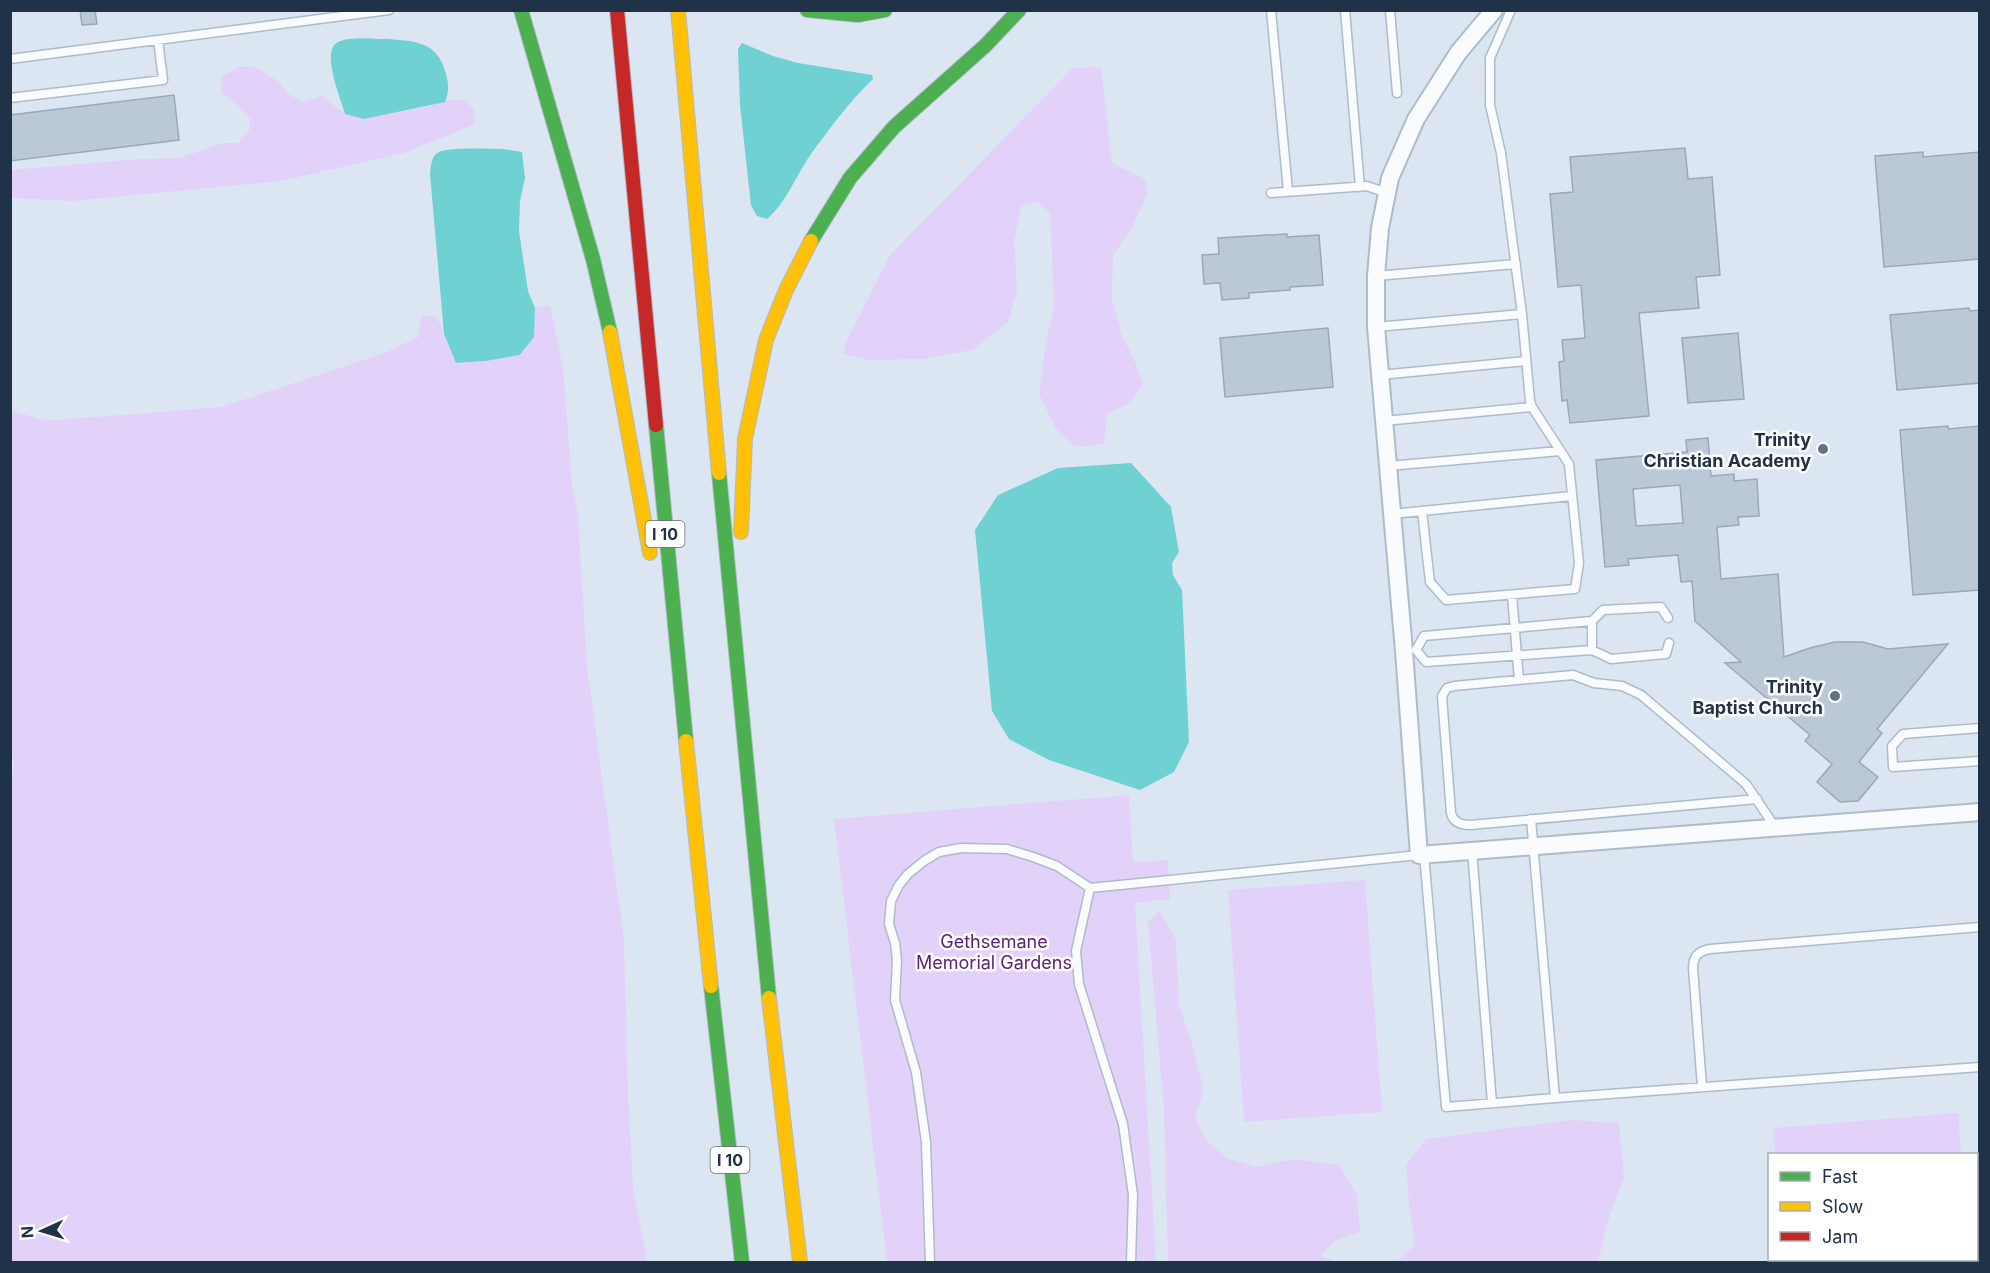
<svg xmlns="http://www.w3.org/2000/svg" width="1990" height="1273" viewBox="0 0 1990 1273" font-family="Inter,sans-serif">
<rect width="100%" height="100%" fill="#dce6f2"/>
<path fill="#e2d2f9" d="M 239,67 L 255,67 L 278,81 L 288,94 L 304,102 L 322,96 L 345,114 L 398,113 L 452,100 L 465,100 L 474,110 L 474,125 L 404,153 L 281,181 L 73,201 L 11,198 L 11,170 L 140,159 L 180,158 L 222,143 L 238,143 L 249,131 L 250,119 L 237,104 L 222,94 L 221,77 Z
M 1101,67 L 1112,163 L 1145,179 L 1148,192 L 1132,228 L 1113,255 L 1112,299 L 1123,338 L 1134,359 L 1143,384 L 1130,403 L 1107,414 L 1104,444 L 1075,447 L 1056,429 L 1039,394 L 1045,347 L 1054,306 L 1050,212 L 1036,202 L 1022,206 L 1014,239 L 1017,291 L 1008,322 L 972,350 L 922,359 L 867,360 L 843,354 L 846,342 L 890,255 L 1073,68 Z
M 550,306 L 563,368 L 572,483 L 578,515 L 587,666 L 624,940 L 628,1094 L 633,1186 L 647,1262 L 11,1262 L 10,791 L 14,764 L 10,750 L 11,410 L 45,421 L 221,407 L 385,353 L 418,337 L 422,315 L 437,317 L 456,363 L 486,361 L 521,355 L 534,337 L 535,308 Z
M 1129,795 L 1133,862 L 1168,860 L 1170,899 L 1135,903 L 1156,1262 L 887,1262 L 834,819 Z
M 1365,880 L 1382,1112 L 1244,1122 L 1228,890 Z
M 1160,911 L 1176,940 L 1179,1005 L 1193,1047 L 1204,1090 L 1195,1117 L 1206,1140 L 1226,1158 L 1257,1167 L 1294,1159 L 1339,1165 L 1357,1195 L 1360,1232 L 1336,1240 L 1320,1255 L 1335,1262 L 1168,1262 L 1164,1111 L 1148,922 Z
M 1958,1113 L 1961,1154 L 1775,1154 L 1773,1128 Z
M 1572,1120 L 1619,1123 L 1624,1178 L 1609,1218 L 1598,1262 L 1396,1262 L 1415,1245 L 1409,1203 L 1406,1165 L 1426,1139 Z"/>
<path fill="#70d1d2" d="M 386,39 C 415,41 438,41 446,74 C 449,85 449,92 445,102 L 364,119 L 345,114 C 341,99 320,51 338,42 C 351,36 372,39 386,39 Z
M 742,43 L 773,56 L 798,63 L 872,75 L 873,79 C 851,100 829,129 811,154 C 796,175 787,202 767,219 L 757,216 L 751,205 L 740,105 L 738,49 Z
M 503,149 L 522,152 L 525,178 L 520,201 L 519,231 L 528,291 L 535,308 L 534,337 L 520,355 L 486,361 L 456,363 L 444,334 L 430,174 C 431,166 431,156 439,152 C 450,147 490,149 503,149 Z
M 1131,463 L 1171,507 L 1179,552 L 1172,563 L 1173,575 L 1182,590 L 1189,742 L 1174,772 L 1140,790 L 1049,760 L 1009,739 L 992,711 L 975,530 L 998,495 L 1058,468 Z"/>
<path fill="#bac8d7" stroke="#9ca8b7" stroke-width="1.5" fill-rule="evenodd" d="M 80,10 L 95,10 L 97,24 L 82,25 Z
M 174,95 L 179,140 L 10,161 L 10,115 Z
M 1685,148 L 1688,179 L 1712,177 L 1720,275 L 1696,277 L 1699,308 L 1639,313 L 1649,416 L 1570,423 L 1567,400 L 1562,401 L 1559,362 L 1564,361 L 1562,340 L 1585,338 L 1581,285 L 1558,287 L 1550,194 L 1573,192 L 1570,157 Z
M 1923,152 L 1923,157 L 1980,152 L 1980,259 L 1884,267 L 1875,156 Z
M 1287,234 L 1287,237 L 1319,235 L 1323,285 L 1290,287 L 1290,290 L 1249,293 L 1249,298 L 1222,300 L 1220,283 L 1204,284 L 1202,255 L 1219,254 L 1218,238 Z
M 1969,308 L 1970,311 L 1980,310 L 1980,383 L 1897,390 L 1890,315 Z
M 1328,328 L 1333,387 L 1225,397 L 1220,338 Z
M 1738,333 L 1744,399 L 1688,403 L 1682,338 Z
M 1948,426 L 1948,429 L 1980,426 L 1980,590 L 1913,595 L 1900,430 Z
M 1708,438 L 1711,476 L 1734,474 L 1734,481 L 1757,479 L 1759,516 L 1738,517 L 1739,525 L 1717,527 L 1721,579 L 1778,574 L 1784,657 L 1810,648 L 1835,642 L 1863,642 L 1888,649 L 1948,644 L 1877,729 L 1882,733 L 1859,762 L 1878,777 L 1858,801 L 1840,802 L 1817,782 L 1832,764 L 1805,741 L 1810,735 L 1725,663 L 1741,662 L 1695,621 L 1692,581 L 1681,582 L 1678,555 L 1628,559 L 1629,565 L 1605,567 L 1596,460 L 1687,452 L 1686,440 ZM 1680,485 L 1683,523 L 1636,526 L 1633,489 Z"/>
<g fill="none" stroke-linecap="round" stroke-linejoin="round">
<defs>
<path id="lane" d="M 1271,10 L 1288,191
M 1345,10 L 1360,187
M 1390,10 L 1397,93
M 10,59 L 389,10
M 10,98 L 163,80 L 158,40
M 1271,193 L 1367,186 L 1387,193
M 1376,276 L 1516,264
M 1376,327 L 1522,314
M 1380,375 L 1526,361
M 1384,421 L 1532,407
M 1388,466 L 1560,451
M 1422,511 L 1572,496
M 1392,514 L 1422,511 L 1430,582 L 1446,600 L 1575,589 L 1579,563 L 1569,464 L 1532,407 L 1530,401 L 1522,314 L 1501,153 L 1490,105 L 1490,58 L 1511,10
M 1512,595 L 1519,680
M 1592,621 L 1592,650
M 1416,650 L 1424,636 L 1592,621 L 1603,610 L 1661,607 L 1668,618
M 1416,650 L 1426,662 L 1592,650 L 1611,659 L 1666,654 L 1669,643
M 1980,728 L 1903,734 L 1892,746 L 1893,767 L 1980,761
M 1757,799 L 1470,825 C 1460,825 1453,822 1451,813 L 1442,696 L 1447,688 L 1454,686 L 1573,675 L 1594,683 L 1622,686 L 1641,695 L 1746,784 L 1775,827
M 1472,850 L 1492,1103
M 1424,854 L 1446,1107 L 1555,1098 L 1531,819
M 1090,888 L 1076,951 L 1079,984 L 1123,1124 L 1133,1195 L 1131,1262
M 1702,1087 L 1693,968 C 1693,956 1699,951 1710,949 L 1980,927
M 1555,1098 L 1980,1067
M 930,1262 L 926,1142 L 916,1072 L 895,1000 L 897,960 L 895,943 L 889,924 L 891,901 L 899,885 L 908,874 L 924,861 L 939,852 L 961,848 L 1007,849 L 1033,857 L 1057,866 L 1090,888 L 1419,855"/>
<path id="street" d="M 1494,10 L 1458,53 L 1416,119 L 1390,178 L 1380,228 L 1376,276 L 1376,327 L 1404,651 L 1419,855 L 1980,812"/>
<path id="fast" d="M 521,10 L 593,259 L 610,332
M 807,10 L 858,15 L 885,10
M 811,241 L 850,178 L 894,127 L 986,45 L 1019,10
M 656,425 L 686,741
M 719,473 L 769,998
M 711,986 L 742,1262"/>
<path id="slow" d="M 678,10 L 719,473
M 610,332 L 650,553
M 741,532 L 745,439 L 766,340 L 786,290 L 811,241
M 686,741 L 711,986
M 769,998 L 800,1262"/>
<path id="jam" d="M 617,10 L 656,425"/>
</defs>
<use href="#lane" stroke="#aebbca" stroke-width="11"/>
<use href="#street" stroke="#aebbca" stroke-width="20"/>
<use href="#fast" stroke="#aebbca" stroke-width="16"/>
<use href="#slow" stroke="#aebbca" stroke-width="16"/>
<use href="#jam" stroke="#aebbca" stroke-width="16"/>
<use href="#lane" stroke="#fafbfd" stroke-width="8"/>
<use href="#street" stroke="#fafbfd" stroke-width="16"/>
<use href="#fast" stroke="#4caf50" stroke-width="14"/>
<use href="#slow" stroke="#ffc107" stroke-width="14"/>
<use href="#jam" stroke="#c62828" stroke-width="14"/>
</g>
<g fill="#627183" stroke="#fff" stroke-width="2">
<circle cx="1823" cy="449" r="6"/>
<circle cx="1835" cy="696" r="6"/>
</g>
<g text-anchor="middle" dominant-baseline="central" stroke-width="5" stroke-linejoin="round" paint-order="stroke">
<g fill="#fff" stroke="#63707e" stroke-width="1.5">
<rect x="645.5" y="521" width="39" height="26" rx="4.5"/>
<rect x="710.5" y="1147" width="39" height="26" rx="4.5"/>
</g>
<g font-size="16" font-weight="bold" fill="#203247">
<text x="665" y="534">I 10</text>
<text x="730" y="1160">I 10</text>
</g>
<g font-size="18" font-weight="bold" fill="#203247" stroke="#fff" text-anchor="end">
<text x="1811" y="439">Trinity<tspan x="1811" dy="21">Christian Academy</tspan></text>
<text x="1823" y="686">Trinity<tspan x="1823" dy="21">Baptist Church</tspan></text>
</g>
<g font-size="18" fill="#5b2177" stroke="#fff">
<text x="994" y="941">Gethsemane<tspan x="994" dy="21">Memorial Gardens</tspan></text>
</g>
</g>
<rect width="1990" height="1273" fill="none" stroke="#203247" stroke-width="24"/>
<rect x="1768" y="1153" width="210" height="108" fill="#ffffff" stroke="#a6adb5" stroke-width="1.5"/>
<rect x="1780" y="1172" width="30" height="9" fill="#4caf50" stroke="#a6adb5" stroke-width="1.5"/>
<text x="1822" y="1183" font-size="18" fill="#203247">Fast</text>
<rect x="1780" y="1202" width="30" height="9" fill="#ffc107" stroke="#a6adb5" stroke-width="1.5"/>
<text x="1822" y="1213" font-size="18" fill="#203247">Slow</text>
<rect x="1780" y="1232" width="30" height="9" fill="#c62828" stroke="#a6adb5" stroke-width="1.5"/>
<text x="1822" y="1243" font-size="18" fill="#203247">Jam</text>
<g transform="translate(42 1231) rotate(266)" stroke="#ffffff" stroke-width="4.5" paint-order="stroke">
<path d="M0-4.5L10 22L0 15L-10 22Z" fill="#203247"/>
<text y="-9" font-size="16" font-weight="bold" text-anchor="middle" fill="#203247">N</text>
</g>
</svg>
